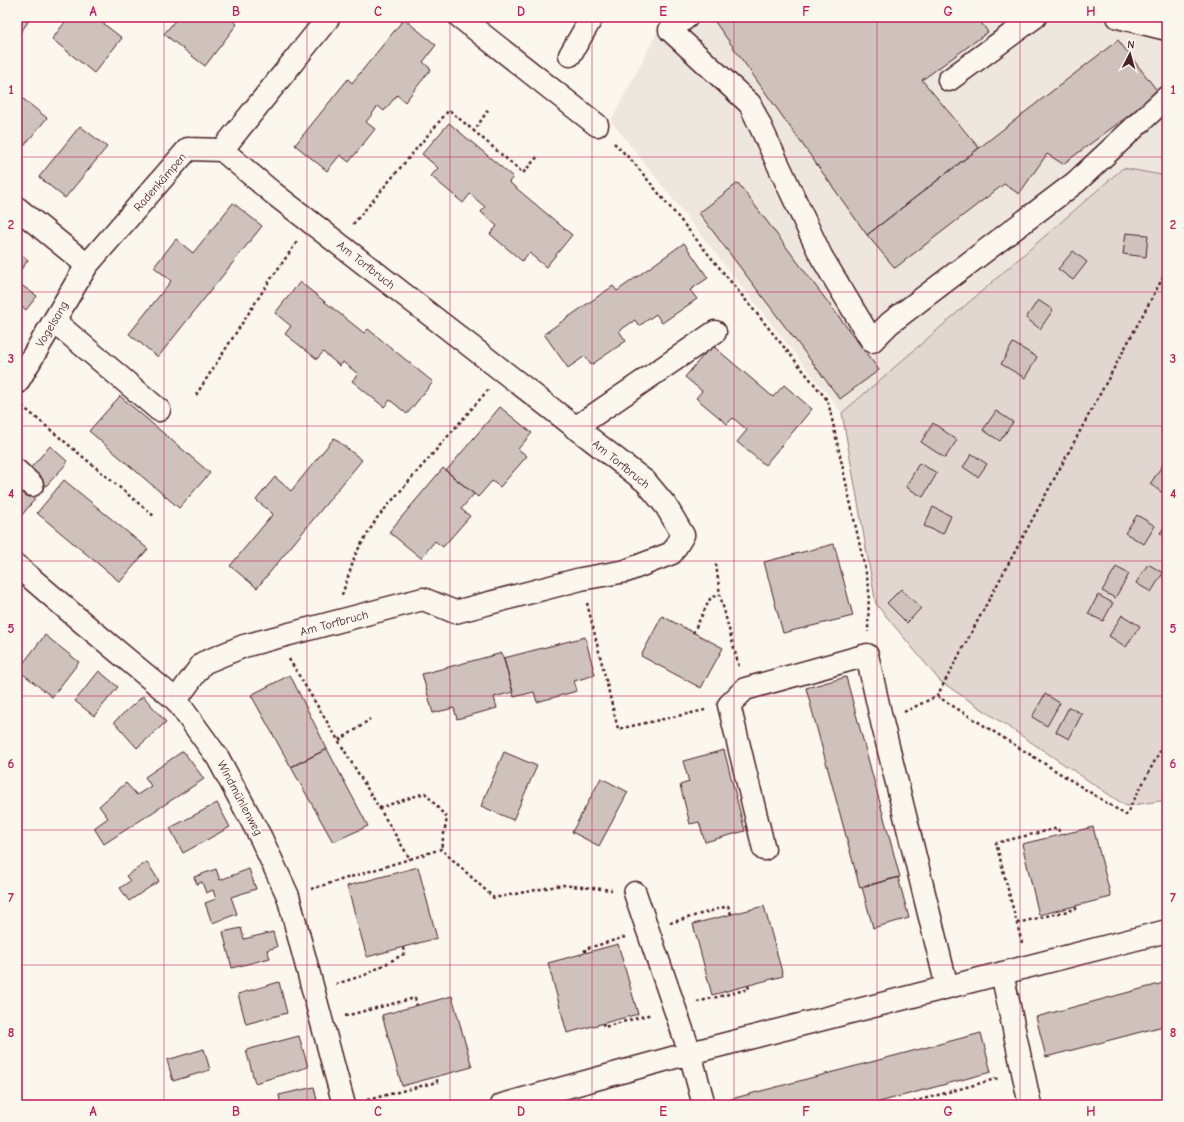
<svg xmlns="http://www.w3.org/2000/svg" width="1184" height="1122" viewBox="0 0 1184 1122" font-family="'Comic Neue',sans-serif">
<rect width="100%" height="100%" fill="#fbf7ec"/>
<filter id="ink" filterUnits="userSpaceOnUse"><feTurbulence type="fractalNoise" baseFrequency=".025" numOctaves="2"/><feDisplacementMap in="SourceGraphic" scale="8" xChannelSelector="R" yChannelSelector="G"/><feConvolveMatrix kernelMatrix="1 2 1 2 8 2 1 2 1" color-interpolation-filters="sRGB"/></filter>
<g filter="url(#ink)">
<path fill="#eee7de" d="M 665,17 L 1167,17 L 1167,176 L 1123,168 L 842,413 L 611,121 Z"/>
<path fill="#e2d7d0" stroke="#967b7e" d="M 1123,168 L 1167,176 L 1167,800 L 1126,806 L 940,681 L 876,604 L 842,413 Z"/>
<path fill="#cfc2bc" stroke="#4a1f2b" d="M 17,17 L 21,17 L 28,22 L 17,37 Z
M 69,17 L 95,17 L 122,38 L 94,73 L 52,39 Z
M 178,17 L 228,17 L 237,24 L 205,66 L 164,34 Z
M 715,17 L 977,17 L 988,32 L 922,80 L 979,148 L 867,235 L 713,19 Z
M 404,19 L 436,45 L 423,62 L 431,69 L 405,102 L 397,95 L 384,111 L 378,106 L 366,122 L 375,129 L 349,162 L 340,155 L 327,171 L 295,145 L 348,79 L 352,83 Z
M 1118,40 L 1159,93 L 1063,164 L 1047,154 L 1019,194 L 1004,184 L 895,268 L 867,235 Z
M 17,94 L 47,118 L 17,154 Z
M 449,123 L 513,177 L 509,182 L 572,235 L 546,267 L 529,253 L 522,261 L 490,234 L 497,226 L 481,212 L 485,207 L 470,194 L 463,203 L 431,176 L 438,168 L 422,154 Z
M 80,126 L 107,147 L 65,198 L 39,177 Z
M 738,183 L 879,370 L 840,399 L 699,213 Z
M 233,203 L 262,226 L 158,357 L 129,334 L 171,281 L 154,267 L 176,239 L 193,253 Z
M 1126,233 L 1148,235 L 1146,257 L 1123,254 Z
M 684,243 L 708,278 L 690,290 L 697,299 L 662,323 L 656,314 L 639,326 L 635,320 L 619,331 L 626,341 L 591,365 L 585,356 L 568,368 L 544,334 L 613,286 L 617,291 Z
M 17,251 L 28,260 L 17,275 Z
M 1073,251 L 1087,262 L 1073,280 L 1058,269 Z
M 17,282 L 37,296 L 26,310 L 17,303 Z
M 300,282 L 364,333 L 368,329 L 433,382 L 407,414 L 390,400 L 384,407 L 352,381 L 358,374 L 343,362 L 340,366 L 323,352 L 317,359 L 285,334 L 291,326 L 275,313 Z
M 1038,300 L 1053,310 L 1040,329 L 1026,318 Z
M 1013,343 L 1037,357 L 1025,378 L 1001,364 Z
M 712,345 L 773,397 L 784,385 L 812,409 L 765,465 L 737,442 L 747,430 L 733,418 L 727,424 L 696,398 L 702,391 L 685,377 Z
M 120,396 L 210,473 L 179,508 L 89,431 Z
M 500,407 L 532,433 L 518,449 L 527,456 L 500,487 L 492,481 L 478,497 L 446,471 Z
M 996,411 L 1013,422 L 1000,441 L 983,430 Z
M 933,423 L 957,440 L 945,458 L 921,442 Z
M 334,438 L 362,460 L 257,588 L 230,566 L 273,514 L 256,500 L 275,477 L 291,491 Z
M 50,446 L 68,462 L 46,486 L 28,471 Z
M 972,454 L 987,464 L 978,477 L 963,467 Z
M 919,463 L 937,473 L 923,497 L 906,487 Z
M 1164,463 L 1167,465 L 1167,496 L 1150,484 Z
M 443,468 L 474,494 L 461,509 L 470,516 L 443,547 L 435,541 L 421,558 L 389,532 Z
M 64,480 L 148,549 L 120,582 L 37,513 Z
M 18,484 L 35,499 L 17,521 L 17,485 Z
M 933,507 L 951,516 L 943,534 L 924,526 Z
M 1137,515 L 1155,526 L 1144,544 L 1125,533 Z
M 1167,523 L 1167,538 L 1160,533 Z
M 834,544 L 853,616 L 783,633 L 764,562 Z
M 1148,564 L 1163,573 L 1151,592 L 1136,583 Z
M 1116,567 L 1129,574 L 1115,598 L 1102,591 Z
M 901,589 L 921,608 L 907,623 L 887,603 Z
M 1098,595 L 1113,603 L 1103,621 L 1088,614 Z
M 1122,615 L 1140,626 L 1126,647 L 1109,636 Z
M 662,616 L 723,648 L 701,688 L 641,656 Z
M 45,635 L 79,662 L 52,697 L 18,670 Z
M 585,637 L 595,675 L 574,681 L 577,691 L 537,702 L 534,692 L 514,697 L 504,658 Z
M 502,653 L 513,692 L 494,697 L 497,708 L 457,719 L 454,708 L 433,713 L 422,674 Z
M 99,671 L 118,687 L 94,716 L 75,701 Z
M 290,675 L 327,749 L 291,767 L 251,695 Z
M 846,677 L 900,877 L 860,888 L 806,688 Z
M 1045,694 L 1060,703 L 1047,726 L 1032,717 Z
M 143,696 L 166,722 L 137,748 L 114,722 Z
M 1069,707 L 1082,714 L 1069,739 L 1056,732 Z
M 327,749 L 368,826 L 333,842 L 291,767 Z
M 724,750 L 745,831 L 705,842 L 699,822 L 690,824 L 680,785 L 689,782 L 683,761 Z
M 183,751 L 204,779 L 104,844 L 94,828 L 108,818 L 99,806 L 126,783 L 137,795 L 151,786 L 145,777 Z
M 504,752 L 537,766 L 513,820 L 481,806 Z
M 601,778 L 628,792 L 599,846 L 572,832 Z
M 217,803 L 230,827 L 183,853 L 170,828 Z
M 1093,827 L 1111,897 L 1039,915 L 1022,844 Z
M 147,862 L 159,881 L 129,901 L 120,888 L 130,881 L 126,876 Z
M 418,867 L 437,938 L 367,957 L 347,886 Z
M 216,869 L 220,880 L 249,869 L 256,889 L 231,897 L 237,914 L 212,923 L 205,903 L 216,899 L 213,890 L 206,893 L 202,882 L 197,884 L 194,877 Z
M 898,877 L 909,918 L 873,928 L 862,887 Z
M 764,906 L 783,976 L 712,995 L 693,924 Z
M 241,928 L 244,939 L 273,932 L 277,947 L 267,950 L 270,958 L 232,968 L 223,932 Z
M 618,944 L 638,1014 L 567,1033 L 548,963 Z
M 279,982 L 287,1013 L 246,1024 L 238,994 Z
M 1167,982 L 1167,1025 L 1046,1057 L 1036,1017 Z
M 452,996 L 472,1067 L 402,1086 L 382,1015 Z
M 981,1033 L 991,1072 L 868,1105 L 733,1105 L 731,1099 Z
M 299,1036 L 308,1067 L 255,1083 L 246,1050 Z
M 204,1049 L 210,1070 L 173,1081 L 167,1060 Z
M 314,1087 L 318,1105 L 281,1105 L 279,1095 Z"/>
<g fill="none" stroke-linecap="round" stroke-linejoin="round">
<defs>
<path id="minor" d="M 460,17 L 597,125
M 687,17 L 670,30 L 750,104 L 821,256 L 872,341 L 890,323 L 1076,182 L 1167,97
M 1118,17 L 1167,29
M 570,55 L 592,17
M 949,80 L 1035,17
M 17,208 L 87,265
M 54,321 L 159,410
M 17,383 L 87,265 L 188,149 L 222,150 L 329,17
M 575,428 L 715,332
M 17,471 L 32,485
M 17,566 L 82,622 L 176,700 L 218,758 L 261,838 L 288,896 L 344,1105
M 176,700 L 203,663 L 244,646 L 423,599 L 455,612 L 581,579 L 626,571 L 672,553 L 683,535 L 666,506 L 646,482 L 273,193 L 222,150
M 764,849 L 729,705 L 745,689 L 867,655 L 882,722 L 947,987
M 635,893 L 690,1053 L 704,1105
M 1002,973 L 1030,1105
M 502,1105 L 690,1053 L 1167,931"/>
</defs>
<use href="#minor" stroke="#4a1f2b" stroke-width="25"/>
<path stroke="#4a1f2b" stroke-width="2.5" stroke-dasharray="3 3" stroke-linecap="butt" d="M 488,110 L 474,131 L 523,173 L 539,155
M 614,143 L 634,163 L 828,401 L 869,587 L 868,632
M 353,224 L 449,110 L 474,131
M 196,395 L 268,283 L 297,242
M 22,406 L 155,517
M 716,564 L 720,595 L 739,667
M 342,595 L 356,553 L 377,518 L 488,390
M 587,603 L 618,729 L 705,710
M 693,633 L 711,597 L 720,595
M 289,659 L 410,859 L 441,849 L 494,898 L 562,885 L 612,890
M 937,696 L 1126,815 L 1167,738
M 904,712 L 937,696 L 1167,270
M 339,740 L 357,729 L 370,719
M 379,808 L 425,793 L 447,818 L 441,849
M 1163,823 L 1167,838
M 311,889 L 410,859
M 670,923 L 728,906 L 731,914
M 1017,923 L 1076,909 L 1076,905
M 1022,943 L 996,843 L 1058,828 L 1060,835
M 585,952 L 585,949 L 625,937
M 336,984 L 365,975 L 404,954 L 403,947
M 697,1002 L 749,989 L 748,985
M 345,1016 L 415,998 L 417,1006
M 603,1023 L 604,1027 L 652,1014
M 367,1100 L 437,1082 L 437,1077
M 902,1105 L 999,1078"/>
<use href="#minor" stroke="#fbf7ec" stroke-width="22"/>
</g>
</g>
<path fill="none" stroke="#c2185b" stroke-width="1" stroke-opacity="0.55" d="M 164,17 L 164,1105M 307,17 L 307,1105M 450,17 L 450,1105M 592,17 L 592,1105M 734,17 L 734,1105M 877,17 L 877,1105M 1020,17 L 1020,1105M 17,157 L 1167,157M 17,292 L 1167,292M 17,426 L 1167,426M 17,561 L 1167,561M 17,696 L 1167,696M 17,830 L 1167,830M 17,965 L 1167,965"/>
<g text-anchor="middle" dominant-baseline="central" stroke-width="3.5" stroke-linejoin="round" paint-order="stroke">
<g font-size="12" fill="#4a1f2b" stroke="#fbf7ec">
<text transform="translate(160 182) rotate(-49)">Radenkämpen</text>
<text transform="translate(366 265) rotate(38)">Am Torfbruch</text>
<text transform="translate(52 324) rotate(-59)">Vogelsang</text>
<text transform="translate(621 464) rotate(39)">Am Torfbruch</text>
<text transform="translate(334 623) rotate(-15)">Am Torfbruch</text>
<text transform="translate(240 798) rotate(62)">Windmühlenweg</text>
</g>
</g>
<rect width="1184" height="1122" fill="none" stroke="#fbf7ec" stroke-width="44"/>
<g transform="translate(1130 54) rotate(6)" stroke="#fbf7ec" stroke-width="3" paint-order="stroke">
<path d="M0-3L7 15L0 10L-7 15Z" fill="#4a1f2b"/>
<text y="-6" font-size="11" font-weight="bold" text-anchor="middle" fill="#4a1f2b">N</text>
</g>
<rect x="22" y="22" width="1140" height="1078" fill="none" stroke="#c2185b" stroke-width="1.5"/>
<g font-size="13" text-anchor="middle" font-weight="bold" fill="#c2185b">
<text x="93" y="16">A</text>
<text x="236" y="16">B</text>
<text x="378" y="16">C</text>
<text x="521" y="16">D</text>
<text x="663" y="16">E</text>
<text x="806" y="16">F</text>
<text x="948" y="16">G</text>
<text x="1091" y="16">H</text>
<text x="11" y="94">1</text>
<text x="1173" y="94">1</text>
<text x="11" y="229">2</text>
<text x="1173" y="229">2</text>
<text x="11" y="363">3</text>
<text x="1173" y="363">3</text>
<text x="11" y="498">4</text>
<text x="1173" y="498">4</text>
<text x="11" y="633">5</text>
<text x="1173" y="633">5</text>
<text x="11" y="768">6</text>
<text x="1173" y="768">6</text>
<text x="11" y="902">7</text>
<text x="1173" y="902">7</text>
<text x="11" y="1037">8</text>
<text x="1173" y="1037">8</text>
<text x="93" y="1116">A</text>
<text x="236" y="1116">B</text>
<text x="378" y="1116">C</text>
<text x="521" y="1116">D</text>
<text x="663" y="1116">E</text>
<text x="806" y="1116">F</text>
<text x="948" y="1116">G</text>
<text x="1091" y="1116">H</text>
</g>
</svg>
